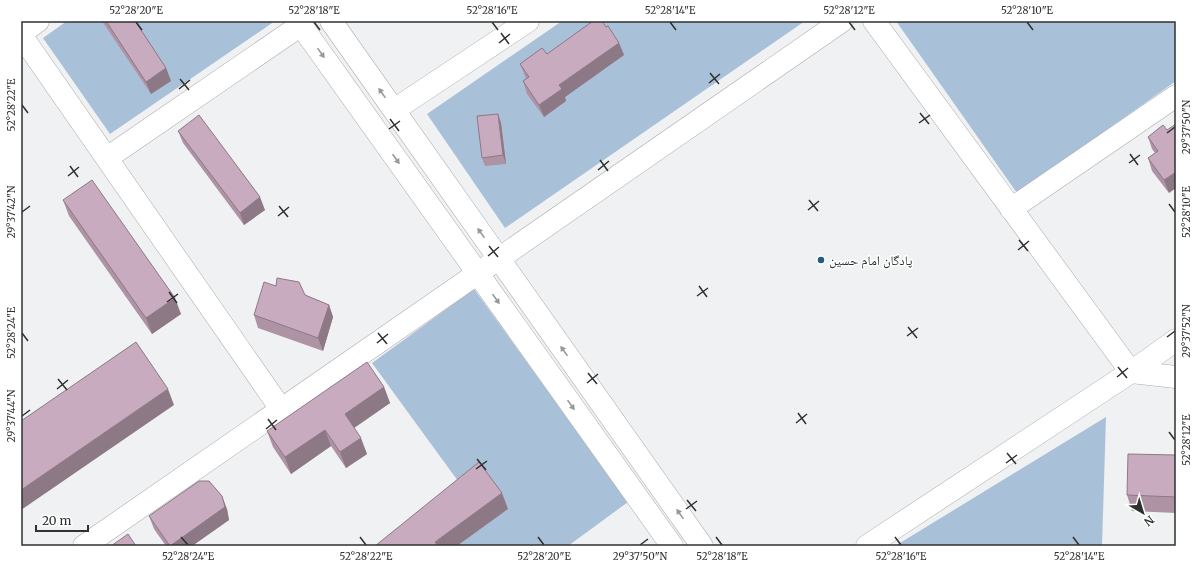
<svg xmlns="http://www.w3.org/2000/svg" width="1197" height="567" viewBox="0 0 1197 567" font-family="Merriweather,'Noto Naskh Arabic',serif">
<rect width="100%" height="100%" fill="#f0f1f2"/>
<path fill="#a9c0d9" d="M 67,21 L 275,21 L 110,134 L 43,38 Z
M 562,21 L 805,21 L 505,228 L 427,114 Z
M 896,21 L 1176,21 L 1176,81 L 1017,193 Z
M 474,289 L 628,502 L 568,546 L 457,546 L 507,509 L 466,492 L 372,363 Z
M 1106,417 L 1102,546 L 895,546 Z"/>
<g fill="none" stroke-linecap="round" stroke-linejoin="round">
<defs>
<path id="minor" d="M 298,21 L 672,546
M 331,21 L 702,546
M 874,21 L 1131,372 L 1176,377
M 21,33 L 38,21
M 21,35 L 281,409
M 394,110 L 528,21
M 107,158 L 301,25
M 1011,209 L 1176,96
M 84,546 L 842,21
M 867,546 L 1131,372 L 1176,340"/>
</defs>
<use href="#minor" stroke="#aaabac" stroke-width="23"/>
<use href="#minor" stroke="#fff" stroke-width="22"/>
</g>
<path fill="#ad93a4" d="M 102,21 L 135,21 L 166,68 L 171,81 L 151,94 Z
M 606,27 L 619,43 L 624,55 L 565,97 L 566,101 L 544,117 L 527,94 L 523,81 L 526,78 L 525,76 L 520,64 L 547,54 Z
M 498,114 L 501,123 L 506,164 L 485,166 L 482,158 Z
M 1163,125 L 1169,193 L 1152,171 L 1148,158 L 1155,153 L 1152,149 L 1148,137 Z
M 178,131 L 265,210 L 244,225 L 183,143 Z
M 63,200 L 181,314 L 152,334 L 69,216 Z
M 276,286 L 305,295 L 329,305 L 333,317 L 323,351 L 258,328 L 254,315 Z
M 384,387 L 390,403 L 354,428 L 367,454 L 346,468 L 331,446 L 291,474 L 273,447 L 267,431 Z
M 1176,455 L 1176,513 L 1132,511 L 1127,495 Z
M 227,509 L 229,520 L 192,546 L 166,546 L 154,529 L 149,516 Z"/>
<path fill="#8d7886" d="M 619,43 L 624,55 L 565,97 L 566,101 L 544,117 L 539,105 L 559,85 Z
M 166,68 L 171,81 L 151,94 L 146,82 Z
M 498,114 L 501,123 L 506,164 L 503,155 Z
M 1176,172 L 1176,188 L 1169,193 L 1164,180 Z
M 260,197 L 265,210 L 244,225 L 240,213 Z
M 175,298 L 181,314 L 152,334 L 146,318 Z
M 329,305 L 333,317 L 323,351 L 318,338 Z
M 384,387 L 390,403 L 351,430 L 345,414 Z
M 168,389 L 174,405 L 21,510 L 21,490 Z
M 325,430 L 331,446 L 291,474 L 285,457 Z
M 361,438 L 367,454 L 346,468 L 340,452 Z
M 502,493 L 508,509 L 457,546 L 436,546 L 435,542 Z
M 222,496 L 227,509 L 229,520 L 192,546 L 170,546 Z"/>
<path fill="#c9abbf" stroke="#8d7886" d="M 106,21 L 135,21 L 166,68 L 146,82 Z
M 593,21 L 602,21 L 606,27 L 608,26 L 619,43 L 559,85 L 562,89 L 539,105 L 523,81 L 529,77 L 520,64 L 542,48 L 547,54 Z
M 498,114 L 503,155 L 482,158 L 477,116 Z
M 199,115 L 260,197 L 240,213 L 178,131 Z
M 1176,124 L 1176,172 L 1164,180 L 1148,158 L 1158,151 L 1148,137 L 1163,125 L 1167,130 Z
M 92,180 L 175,298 L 146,318 L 63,200 Z
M 277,278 L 299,282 L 305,295 L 329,305 L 318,338 L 254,315 L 264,282 L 276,286 Z
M 136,342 L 168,389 L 21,490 L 21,421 Z
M 367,362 L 384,387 L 345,414 L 361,438 L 340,452 L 325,430 L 285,457 L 267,431 Z
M 1128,454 L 1176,455 L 1176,497 L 1127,495 Z
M 479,462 L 502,493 L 435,542 L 438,546 L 375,546 Z
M 199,481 L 209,481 L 222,496 L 225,507 L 170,546 L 149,516 Z
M 128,534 L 136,546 L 111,546 Z"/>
<defs><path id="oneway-solid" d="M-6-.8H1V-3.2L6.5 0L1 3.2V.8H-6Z"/></defs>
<g fill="#979898">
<use href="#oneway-solid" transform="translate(321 53) rotate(55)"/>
<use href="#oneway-solid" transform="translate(382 93) rotate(-125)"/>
<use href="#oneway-solid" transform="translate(396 159) rotate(55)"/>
<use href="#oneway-solid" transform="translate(481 233) rotate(-125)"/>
<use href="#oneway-solid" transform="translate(496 299) rotate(55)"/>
<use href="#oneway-solid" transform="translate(564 351) rotate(-125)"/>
<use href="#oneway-solid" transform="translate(571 405) rotate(55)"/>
<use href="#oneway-solid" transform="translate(680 514) rotate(-125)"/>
</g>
<path fill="none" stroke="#2f3030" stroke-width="1.5" d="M 136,22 L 142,30M 314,22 L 320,30M 492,22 L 498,30M 670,22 L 676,30M 849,22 L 855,30M 1027,22 L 1033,30M 501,33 L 509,44M 499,43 L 510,34M 710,73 L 719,84M 180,79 L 189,90M 709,83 L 720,74M 179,89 L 190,80M 22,105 L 28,113M 920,113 L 929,124M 390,119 L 399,131M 919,123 L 930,115M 389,129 L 400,121M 1167,133 L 1175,127M 1130,154 L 1138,165M 600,160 L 608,171M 1129,163 L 1140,155M 70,166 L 78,177M 598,170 L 609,161M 68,176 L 79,167M 809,200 L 818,211M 1169,204 L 1175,212M 279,206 L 288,217M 808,210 L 819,201M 22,212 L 30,206M 278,216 L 289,207M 1019,240 L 1028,251M 489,246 L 498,257M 1018,250 L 1029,241M 488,256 L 499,247M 699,286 L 707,297M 169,292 L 177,303M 697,296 L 708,288M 167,302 L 178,294M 908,327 L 917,338M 22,333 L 28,341M 378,333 L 387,344M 907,336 L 918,328M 1167,337 L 1175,331M 377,343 L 388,334M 1118,367 L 1127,378M 588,373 L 597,384M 1117,377 L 1128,368M 58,379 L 67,390M 587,383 L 598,374M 57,389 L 68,380M 798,413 L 806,424M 22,416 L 30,410M 268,419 L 276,430M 796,423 L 807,414M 266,429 L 277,420M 1169,432 L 1175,440M 1007,453 L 1016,464M 477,459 L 486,470M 1006,463 L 1017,455M 476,469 L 487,461M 687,500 L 696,511M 686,509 L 697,501M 181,537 L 188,545M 360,537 L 366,545M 538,537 L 544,545M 716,537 L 722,545M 895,537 L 901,545M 1073,537 L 1079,545M 640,545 L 648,539"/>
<circle fill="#1f5e74" stroke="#fff" stroke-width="1.5" cx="821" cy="260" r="4"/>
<g text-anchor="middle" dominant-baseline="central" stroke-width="3" stroke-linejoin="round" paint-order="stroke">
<g font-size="13" fill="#2f3030" stroke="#fff" text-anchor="start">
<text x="829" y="260">پادگان امام حسین</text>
</g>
</g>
<rect width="1197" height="567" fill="none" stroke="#ffffff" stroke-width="44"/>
<g transform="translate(1143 513) rotate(142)" stroke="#ffffff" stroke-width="3" paint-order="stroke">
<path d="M0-3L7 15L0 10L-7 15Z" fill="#2f3030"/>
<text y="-6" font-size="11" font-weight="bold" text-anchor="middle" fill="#2f3030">N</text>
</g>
<path d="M36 525v6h52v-6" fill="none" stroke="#2f3030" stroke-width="2"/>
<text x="42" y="525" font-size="12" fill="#2f3030" stroke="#ffffff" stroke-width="3" paint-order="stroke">20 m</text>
<rect x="22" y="22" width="1153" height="523" fill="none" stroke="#2f3030" stroke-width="1.5"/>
<g font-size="10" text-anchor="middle" fill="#2f3030">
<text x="136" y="14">52°28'20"E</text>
<text x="314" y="14">52°28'18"E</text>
<text x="492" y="14">52°28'16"E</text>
<text x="670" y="14">52°28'14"E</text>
<text x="849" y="14">52°28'12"E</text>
<text x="1027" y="14">52°28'10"E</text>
<text transform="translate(11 105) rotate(-90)" y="4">52°28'22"E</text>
<text transform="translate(1186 127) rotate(-90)" y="4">29°37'50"N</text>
<text transform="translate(1186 212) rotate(-90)" y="4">52°28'10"E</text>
<text transform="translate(11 212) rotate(-90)" y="4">29°37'42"N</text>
<text transform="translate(1186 331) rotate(-90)" y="4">29°37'52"N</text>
<text transform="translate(11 333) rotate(-90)" y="4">52°28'24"E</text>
<text transform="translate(11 416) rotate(-90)" y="4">29°37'44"N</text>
<text transform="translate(1186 440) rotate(-90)" y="4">52°28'12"E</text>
<text x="188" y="560">52°28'24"E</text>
<text x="366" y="560">52°28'22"E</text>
<text x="544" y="560">52°28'20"E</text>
<text x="640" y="560">29°37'50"N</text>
<text x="722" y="560">52°28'18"E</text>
<text x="901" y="560">52°28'16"E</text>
<text x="1079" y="560">52°28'14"E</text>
</g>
</svg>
